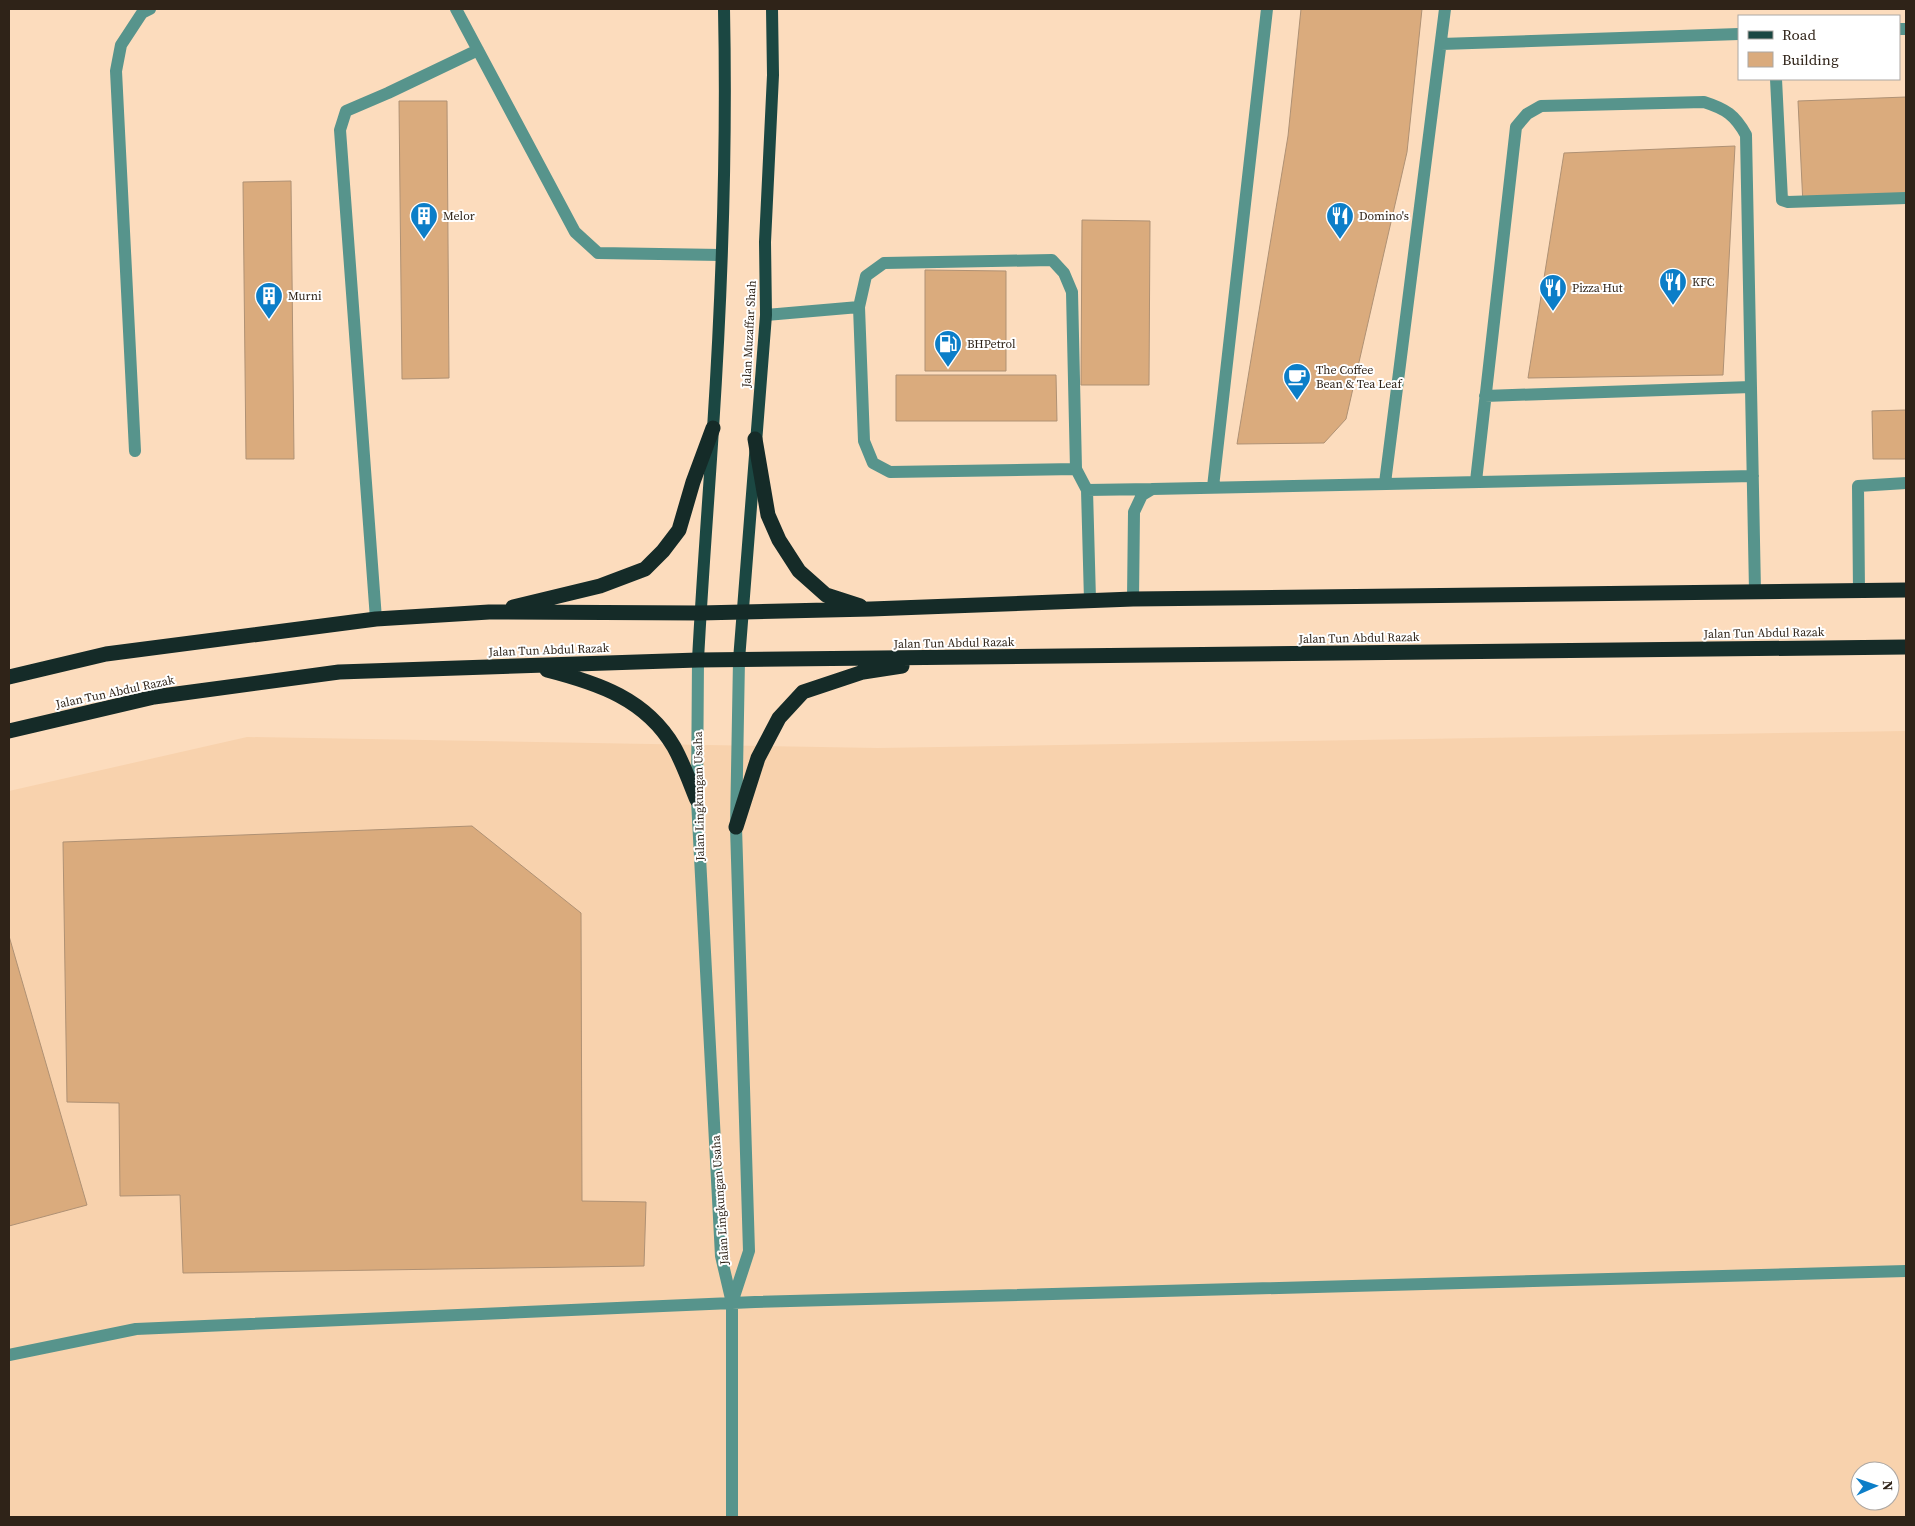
<svg xmlns="http://www.w3.org/2000/svg" width="1915" height="1526" viewBox="0 0 1915 1526" font-family="'Source Serif 4',serif">
<rect width="100%" height="100%" fill="#fcdcbd"/>
<path fill="#f8d2ad" fill-rule="evenodd" d="M 1906,731 L 1906,1517 L 9,1517 L 9,791 L 247,737 L 878,748 ZM 1860,1471 L 1890,1471 L 1890,1501 L 1860,1501 Z"/>
<path fill="#daab7d" stroke="#af9174" d="M 1301,9 L 1422,9 L 1407,152 L 1346,419 L 1324,443 L 1237,444 L 1288,136 Z
M 1906,97 L 1906,201 L 1803,205 L 1798,101 Z
M 399,101 L 447,101 L 449,378 L 402,379 Z
M 1735,146 L 1723,375 L 1528,378 L 1564,153 Z
M 291,181 L 294,459 L 246,459 L 243,182 Z
M 1082,220 L 1150,221 L 1149,385 L 1081,385 Z
M 925,270 L 1006,271 L 1006,371 L 925,371 Z
M 896,375 L 1056,375 L 1057,421 L 896,421 Z
M 1906,410 L 1906,459 L 1873,459 L 1872,411 Z
M 472,826 L 581,913 L 582,1201 L 646,1202 L 644,1266 L 183,1273 L 180,1195 L 120,1196 L 119,1103 L 67,1102 L 63,842 Z
M 9,936 L 87,1205 L 9,1226 Z"/>
<g fill="none" stroke-linecap="round" stroke-linejoin="round">
<path stroke="#57948c" stroke-width="12" d="M 456,9 L 575,232 L 598,253 L 721,255
M 1899,29 L 1906,29
M 1441,44 L 1739,34
M 1776,79 L 1782,200 L 1788,202 L 1906,198
M 859,307 L 866,276 L 884,263 L 1052,260 L 1064,273 L 1072,292 L 1076,469
M 766,315 L 859,307 L 864,441 L 873,463 L 890,472 L 1076,469 L 1087,490 L 1090,600
M 1485,396 L 1751,387
M 135,451 L 116,71 L 121,45 L 142,13 L 150,9
M 1476,481 L 1516,127 L 1527,114 L 1541,106 L 1704,102 C 1726,109 1735,115 1746,135 L 1755,591
M 1385,483 L 1445,9
M 1213,487 L 1267,9
M 1087,490 L 1152,489
M 1859,591 L 1858,486 L 1906,483
M 1133,599 L 1134,512 L 1142,495 L 1152,489 L 1753,476
M 376,619 L 340,130 L 346,111 L 388,93 L 478,50
M 698,660 L 697,800 L 721,1256 L 732,1303 L 732,1517
M 732,1303 L 749,1251 L 736,827 L 739,660
M 9,1355 L 136,1329 L 755,1302 L 1906,1271"/>
<path stroke="#1b4742" stroke-width="12" d="M 698,660 C 702,583 708,506 713,429 C 722,290 727,149 724,9
M 739,660 L 766,315 L 765,242 L 773,75 L 772,9"/>
<path stroke="#152b28" stroke-width="15" d="M 755,439 L 768,515 L 779,540 L 799,571 L 826,595 L 860,606
M 513,607 L 600,586 L 645,569 L 663,551 L 679,530 L 693,482 L 713,428
M 547,670 C 598,683 646,699 674,747 C 683,763 690,783 697,800
M 9,677 L 106,654 L 376,619 L 489,612 L 700,613 L 871,609 L 1133,599 L 1906,590
M 9,731 L 154,697 L 339,672 L 698,660 L 1906,647
M 736,827 L 758,758 L 779,718 L 803,692 L 863,672 L 902,666"/>
</g>
<defs>
<symbol id="building-pin" viewBox="-11 -11 22 30"><path d="M0 17L-7.5 6A9.5 9.5 0 1 1 7.5 6Z" fill="#0c7ec8" stroke="#fff"/><path d="M-4-6H4V6H1V3H-1V6H-4ZM-2.5-4.3h1.7v1.8h-1.7ZM.8-4.3h1.7v1.8H.8ZM-2.5-1h1.7V.8h-1.7ZM.8-1h1.7V.8H.8Z" fill="#fff"/></symbol>
<symbol id="restaurant-pin" viewBox="-11 -11 22 30"><path d="M0 17L-7.5 6A9.5 9.5 0 1 1 7.5 6Z" fill="#0c7ec8" stroke="#fff"/><path d="M-5-6h1v4h1v-4h1v4h1v-4h1v5L-1.5 .5V6h-2V.5L-5-1ZM5-6V6H3V1.5H1.5Q1.5-4 5-6Z" fill="#fff"/></symbol>
<symbol id="fuel-pin" viewBox="-11 -11 22 30"><path d="M0 17L-7.5 6A9.5 9.5 0 1 1 7.5 6Z" fill="#0c7ec8" stroke="#fff"/><path d="M-5.5-6h7V0h2V4h1.3V-2.5L3-4.5l.8-.8L6-3V5H2.5V1h-1V6h-7ZM-4.2-4.7v3.2H.2V-4.7Z" fill="#fff"/></symbol>
<symbol id="cafe-pin" viewBox="-11 -11 22 30"><path d="M0 17L-7.5 6A9.5 9.5 0 1 1 7.5 6Z" fill="#0c7ec8" stroke="#fff"/><path d="M-5.5-4.5H6V0H3Q3 3.5 0 3.5H-2.5Q-5.5 3.5-5.5 0ZM3-3.2v2h1.7v-2ZM-6 4.5H4V6H-6Z" fill="#fff"/></symbol>
</defs>
<g fill-rule="evenodd">
<use href="#building-pin" x="408" y="200" width="32" height="43"/>
<use href="#restaurant-pin" x="1324" y="200" width="32" height="43"/>
<use href="#restaurant-pin" x="1657" y="266" width="32" height="43"/>
<use href="#restaurant-pin" x="1537" y="272" width="32" height="43"/>
<use href="#building-pin" x="253" y="280" width="32" height="43"/>
<use href="#fuel-pin" x="932" y="328" width="32" height="43"/>
<use href="#cafe-pin" x="1281" y="361" width="32" height="43"/>
</g>
<g text-anchor="middle" dominant-baseline="central" stroke-width="4" stroke-linejoin="round" paint-order="stroke">
<g font-size="12" fill="#2f2318" stroke="#fff" text-anchor="start">
<text x="443" y="216">Melor</text>
<text x="1359" y="216">Domino's</text>
<text x="1692" y="282">KFC</text>
<text x="1572" y="288">Pizza Hut</text>
<text x="288" y="296">Murni</text>
<text x="967" y="344">BHPetrol</text>
<text x="1316" y="370">The Coffee<tspan x="1316" dy="14">Bean &amp; Tea Leaf</tspan></text>
</g>
<g font-size="12" fill="#2f2318" stroke="#fff">
<text transform="translate(749 334) rotate(-87)">Jalan Muzaffar Shah</text>
<text transform="translate(1764 633) rotate(-1)">Jalan Tun Abdul Razak</text>
<text transform="translate(1359 638) rotate(-1)">Jalan Tun Abdul Razak</text>
<text transform="translate(954 643) rotate(-1)">Jalan Tun Abdul Razak</text>
<text transform="translate(549 650) rotate(-2)">Jalan Tun Abdul Razak</text>
<text transform="translate(115 692) rotate(-12)">Jalan Tun Abdul Razak</text>
<text transform="translate(699 796) rotate(-91)">Jalan Lingkungan Usaha</text>
<text transform="translate(720 1200) rotate(-94)">Jalan Lingkungan Usaha</text>
</g>
</g>
<rect width="1915" height="1526" fill="none" stroke="#2f2318" stroke-width="20"/>
<rect x="1738" y="15" width="162" height="65" fill="#ffffff" stroke="#aca7a3"/>
<rect x="1748" y="31" width="25" height="8" fill="#1b4742" stroke="#aca7a3"/>
<text x="1782" y="40" font-size="15" fill="#2f2318">Road</text>
<rect x="1748" y="52" width="25" height="15" fill="#daab7d" stroke="#aca7a3"/>
<text x="1782" y="65" font-size="15" fill="#2f2318">Building</text>
<g transform="translate(1875 1486) rotate(88)"><circle r="24" fill="#ffffff" stroke="#aca7a3"/>
<path d="M0-4L9 19L0 12L-9 19Z" fill="#0c7ec8"/>
<text y="-8" font-size="14" font-weight="bold" text-anchor="middle" fill="#2f2318">N</text>
</g>
</svg>
